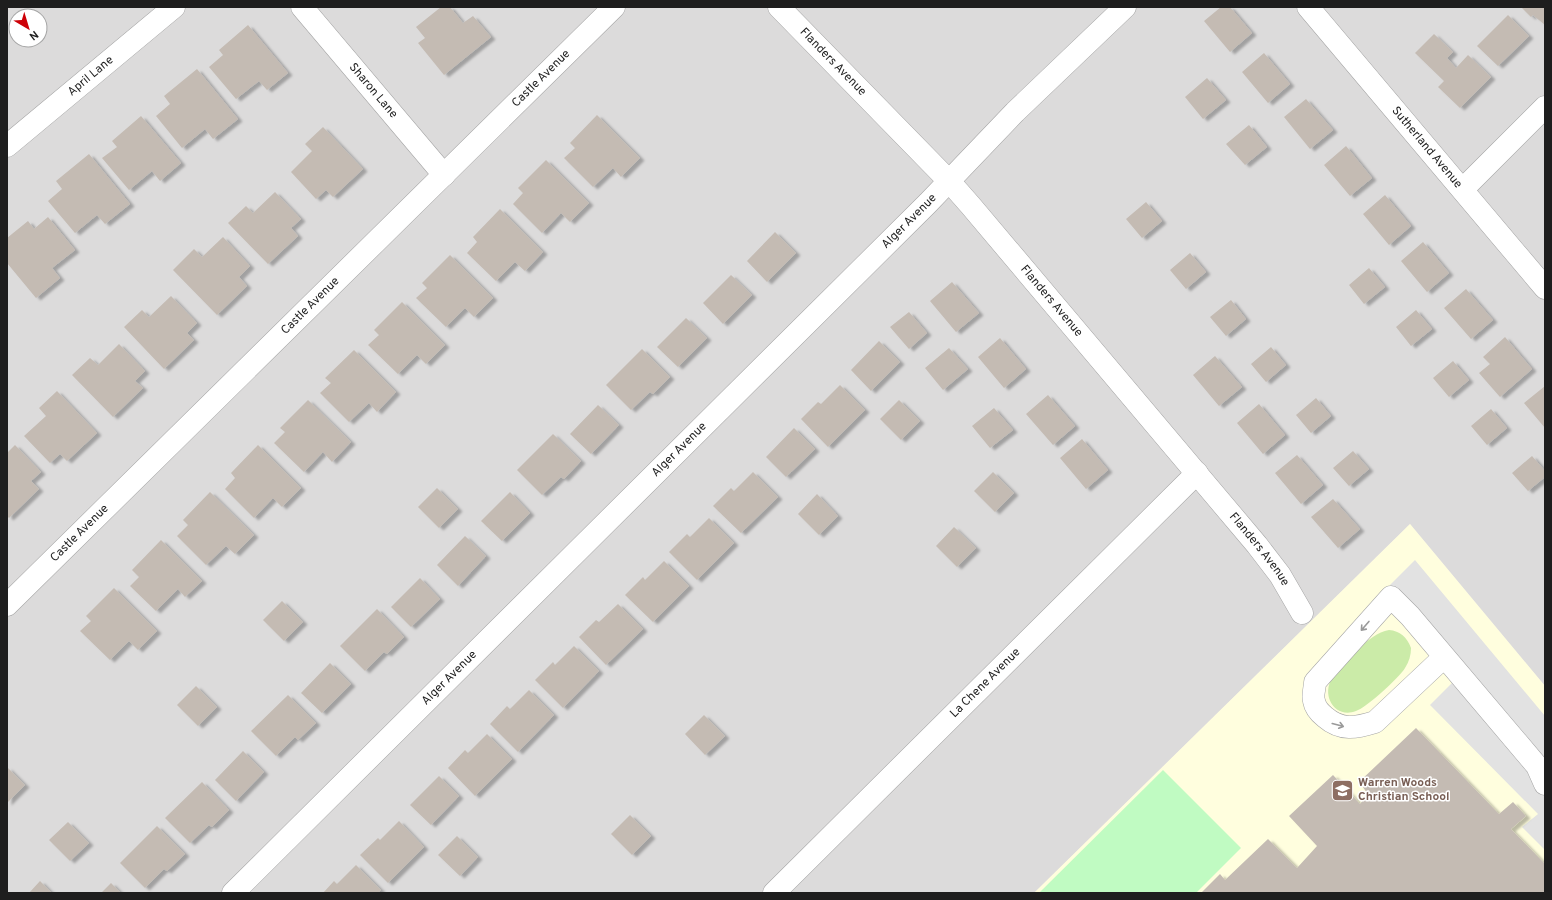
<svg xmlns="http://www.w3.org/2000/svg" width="1552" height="900" font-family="Overpass,sans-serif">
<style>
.residential{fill:#dcdbdb;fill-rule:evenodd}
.education{fill:#fffede}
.grass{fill:#cbeba8}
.park{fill:#c0fbc2}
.parking{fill:#e2e2e2}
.building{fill:#c4bbb3;filter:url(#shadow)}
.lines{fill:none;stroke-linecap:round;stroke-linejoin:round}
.minor-casing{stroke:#a5a5a5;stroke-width:23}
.minor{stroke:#fff;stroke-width:22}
.oneway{stroke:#9a9a9a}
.labels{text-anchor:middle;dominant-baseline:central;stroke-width:3;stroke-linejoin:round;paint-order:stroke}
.street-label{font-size:12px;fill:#1e1e1e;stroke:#fff}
.education-label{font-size:12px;font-weight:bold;fill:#785e54;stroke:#fff;text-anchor:start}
</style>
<defs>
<filter id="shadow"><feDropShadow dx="4.5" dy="2.5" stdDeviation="1" flood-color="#0004"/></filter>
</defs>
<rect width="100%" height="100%" fill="#f0ebe4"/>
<path class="residential" d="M7,7h1538v679l-135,-162 -376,369h-1027zM16,16h24v24h-24z"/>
<path class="education" d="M1410,524l135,162v207h-511z"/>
<path class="grass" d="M1389,630c11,1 18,7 22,18 0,7 -2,14 -6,20 -5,9 -39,40 -49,43 -21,8 -35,-15 -24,-33 15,-16 35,-44 57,-48z"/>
<path class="park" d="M1163,770l78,78 -45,45h-157z"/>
<path class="parking" d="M1415,560l130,156v134l-23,-23 16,-13 -108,-109 35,-35 -75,-85z"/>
<path class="building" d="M441,7h9l13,16 10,-7 18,21 -47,38 -26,-32 7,-5 -9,-11z
M1221,7h9l22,26 -22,19 -26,-31z
M1521,7h24v18l-12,-10 -2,2z
M1508,15l21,21 -31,30 -21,-20z
M248,25l40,48 -21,17 -8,-9 -23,18 -27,-32 14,-12 -4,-5z
M1434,34l19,18 -6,6 9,10 12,-13 23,22 -31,31 -22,-21 6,-6 -29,-28z
M1264,53l26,31 -22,19 -26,-31z
M197,69l41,50 -25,20 -8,-10 -23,19 -26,-32 14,-12 -6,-8z
M1207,78l19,22 -23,19 -18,-22z
M1306,99l27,31 -23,19 -26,-32z
M597,115l43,43 -19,19 -8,-9 -20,19 -29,-29 11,-10 -5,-5z
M141,116l40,47 -21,18 -8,-10 -23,19 -27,-32 15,-11 -5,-6z
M1249,125l18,22 -22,18 -19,-21z
M323,127l40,42 -30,28 -7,-7 -10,9 -25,-27 21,-21 -7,-7z
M1346,146l26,32 -22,18 -26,-31z
M89,154l41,50 -25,20 -8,-9 -22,18 -27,-32 14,-12 -6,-8z
M546,160l43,43 -19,19 -9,-9 -19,20 -29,-29 10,-11 -5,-5z
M275,192l26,27 -10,9 7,8 -30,28 -40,-41 18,-17 7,7z
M1385,195l26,31 -22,19 -26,-31z
M1146,202l16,19 -20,17 -16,-19z
M500,209l43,43 -18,19 -10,-9 -19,19 -29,-28 10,-11 -4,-5z
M48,217l27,33 -23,18 8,10 -24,20 -29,-35v-25l21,-17 6,8z
M775,232l21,21 -29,29 -20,-21z
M223,237l27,29 -11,11 8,9 -30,29 -44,-45 21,-21 8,8z
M1423,242l26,31 -22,19 -26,-31z
M1190,253l16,19 -20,17 -16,-19z
M450,255l43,43 -19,19 -9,-9 -19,19 -30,-29 11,-10 -5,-5z
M1369,268l16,19 -21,17 -15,-19z
M731,275l21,20 -29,29 -20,-21z
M952,282l27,31 -23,19 -26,-31z
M1466,289l27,31 -22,19 -27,-31z
M171,296l26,27 -10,10 7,7 -30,29 -40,-42 18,-17 7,7z
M1231,300l15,19 -20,17 -16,-19z
M402,302l43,43 -19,19 -9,-9 -19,19 -30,-29 11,-10 -5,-5z
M1416,310l16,19 -21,17 -15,-19z
M909,312l18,21 -18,16 -19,-22z
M686,318l21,20 -29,29 -21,-20z
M1505,337l27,32 -32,28 -21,-24 11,-9 -7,-7z
M1000,338l26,31 -22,19 -26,-31z
M879,341l21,21 -29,29 -20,-21z
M119,344l26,27 -10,10 8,7 -30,29 -41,-42 18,-17 8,7z
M1271,347l15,18 -20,17 -15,-18z
M949,348l19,21 -25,21 -18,-22z
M642,349l28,28 -17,17 -3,-2 -19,18 -25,-25z
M354,350l42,42 -19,20 -8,-9 -20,19 -29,-29 11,-10 -6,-5z
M1215,356l27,31 -23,19 -26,-31z
M1453,361l16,19 -20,17 -16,-19z
M840,385l25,25 -37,37 -27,-28 17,-17 3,2z
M1545,386v42l-21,-25z
M57,391l40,42 -30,28 -7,-7 -10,9 -26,-27 22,-20 -7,-8z
M1048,395l27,31 -22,19 -27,-31z
M1316,398l15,18 -20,17 -15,-18z
M308,400l43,42 -19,20 -9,-10 -19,20 -30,-29 11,-11 -5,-4z
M899,400l21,21 -19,19 -21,-21z
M1259,404l26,31 -22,19 -26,-31z
M598,405l21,20 -28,29 -21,-20z
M994,408l19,22 -23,18 -18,-22z
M1491,409l16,19 -20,17 -16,-19z
M794,428l21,21 -29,28 -20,-20z
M553,434l28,27 -17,18 -3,-2 -19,18 -25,-25z
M1082,439l26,31 -22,19 -26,-31z
M15,445l26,27 -10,9 8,8 -30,29 -2,-2v-63z
M258,445l43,43 -19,19 -9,-9 -19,20 -29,-29 10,-11 -4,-5z
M1353,451l16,18 -20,17 -16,-18z
M1297,455l26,30 -22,19 -26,-31z
M1532,456l13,15v6l-17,14 -16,-18z
M753,472l25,25 -37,36 -28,-27 18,-18 3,3z
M993,472l21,21 -19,19 -21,-21z
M437,488l21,21 -19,19 -21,-21z
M210,492l44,43 -19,19 -9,-8 -20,19 -29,-29 11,-11 -5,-5z
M510,492l20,21 -28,28 -21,-20z
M817,494l21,22 -19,19 -21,-21z
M1333,499l27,30 -22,19 -27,-31z
M709,518l25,25 -37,37 -28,-28 18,-18 3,3z
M954,527l22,21 -19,19 -21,-21z
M465,536l21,20 -28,30 -21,-21z
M161,540l41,41 -17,16 -7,-8 -22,22 -26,-25 9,-9 -7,-7z
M664,561l25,25 -36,36 -28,-27 18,-18 2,3z
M420,578l20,21 -29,28 -20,-20z
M114,588l43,43 -19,19 -9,-9 -19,19 -30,-29 11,-10 -5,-5z
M282,601l21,21 -19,19 -21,-21z
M618,604l25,25 -37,36 -27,-28 17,-17 3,2z
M377,609l27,28 -17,17 -3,-2 -19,19 -25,-25z
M574,646l25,25 -36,37 -28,-28 18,-18 2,3z
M330,663l21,21 -29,29 -21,-20z
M196,686l21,21 -19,19 -21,-21z
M529,690l25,25 -36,37 -28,-28 17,-18 3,3z
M288,695l28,28 -18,17 -3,-3 -19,19 -25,-25z
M704,715l21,21 -20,19 -20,-21z
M1416,728l83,86 14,-12 13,14 -15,13 34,35v29h-344l19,-19 5,6 43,-41 29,29 20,-22 -28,-30 44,-41 27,29 8,-10 -9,-12z
M487,734l25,25 -37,37 -27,-28 17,-18 3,3z
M243,751l21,21 -28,29 -21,-21z
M7,767l18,18 -18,18z
M439,776l20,20 -28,29 -21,-20z
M202,782l27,28 -17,17 -3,-2 -19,18 -25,-25z
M630,815l21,21 -19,19 -21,-21z
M399,821l25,26 -36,36 -28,-28 18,-17 2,2z
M68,822l21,21 -19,18 -21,-21z
M157,826l28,28 -18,17 -3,-2 -19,19 -25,-25z
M457,836l21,21 -18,19 -22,-21z
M356,865l25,25 -3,3h-55l11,-12 3,3z
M40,881l12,12h-23z
M111,883l10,10h-20z"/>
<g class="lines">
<defs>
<g id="minor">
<path id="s1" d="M302,7l142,168"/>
<path id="s2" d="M779,7l170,174 22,25 286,339 23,30 22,38"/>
<path id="s3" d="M1308,7l237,281"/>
<path id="s4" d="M7,146l167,-139"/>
<path d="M1463,189l82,-82"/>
<path id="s5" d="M7,605l607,-598"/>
<path d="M1444,657l-69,65c-19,6 -34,9 -50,-5 -5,-4 -10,-10 -11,-16 -2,-5 1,-13 1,-19l76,-85 19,19 127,150 8,18"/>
<path id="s6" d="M233,893l695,-690 87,-91 110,-105"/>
<path id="s7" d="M774,893l423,-420"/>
</g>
</defs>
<use href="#minor" class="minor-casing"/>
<use href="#minor" class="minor"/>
</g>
<defs><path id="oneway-shaft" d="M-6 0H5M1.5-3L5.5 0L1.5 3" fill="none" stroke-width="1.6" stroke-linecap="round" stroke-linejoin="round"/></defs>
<g class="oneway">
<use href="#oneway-shaft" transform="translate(1365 626) rotate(131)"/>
<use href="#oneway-shaft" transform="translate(1338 725) rotate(15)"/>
</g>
<defs>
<symbol id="school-square" viewBox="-11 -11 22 22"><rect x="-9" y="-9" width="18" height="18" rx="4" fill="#8d6e63" stroke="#fff"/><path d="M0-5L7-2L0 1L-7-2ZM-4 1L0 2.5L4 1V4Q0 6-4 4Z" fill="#fff"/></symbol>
</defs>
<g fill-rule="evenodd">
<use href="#school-square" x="1330" y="778" width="25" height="25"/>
</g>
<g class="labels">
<g class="street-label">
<text stroke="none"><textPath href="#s2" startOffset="77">Flanders Avenue</textPath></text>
<text stroke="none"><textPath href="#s4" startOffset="109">April Lane</textPath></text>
<text stroke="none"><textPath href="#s5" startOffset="750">Castle Avenue</textPath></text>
<text stroke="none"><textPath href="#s1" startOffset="110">Sharon Lane</textPath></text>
<text stroke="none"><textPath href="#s3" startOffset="184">Sutherland Avenue</textPath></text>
<text stroke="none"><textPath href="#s6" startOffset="953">Alger Avenue</textPath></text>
<text stroke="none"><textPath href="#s2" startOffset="401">Flanders Avenue</textPath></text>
<text stroke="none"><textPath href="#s5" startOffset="426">Castle Avenue</textPath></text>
<text stroke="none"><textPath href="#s6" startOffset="629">Alger Avenue</textPath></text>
<text stroke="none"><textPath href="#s5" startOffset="102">Castle Avenue</textPath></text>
<text stroke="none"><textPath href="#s2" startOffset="725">Flanders Avenue</textPath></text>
<text stroke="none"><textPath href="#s6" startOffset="305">Alger Avenue</textPath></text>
<text stroke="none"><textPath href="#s7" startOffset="298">La Chene Avenue</textPath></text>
</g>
<g class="education-label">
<text x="1358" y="783">Warren Woods<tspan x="1358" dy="14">Christian School</tspan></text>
</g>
</g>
<rect width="1552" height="900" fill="none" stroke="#1e1e1e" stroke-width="16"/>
<g transform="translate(28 28) rotate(142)"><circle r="19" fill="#ffffff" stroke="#a5a5a5"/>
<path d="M0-3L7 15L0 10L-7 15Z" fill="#cd0007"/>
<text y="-6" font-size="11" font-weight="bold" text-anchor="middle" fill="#1e1e1e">N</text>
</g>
</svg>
